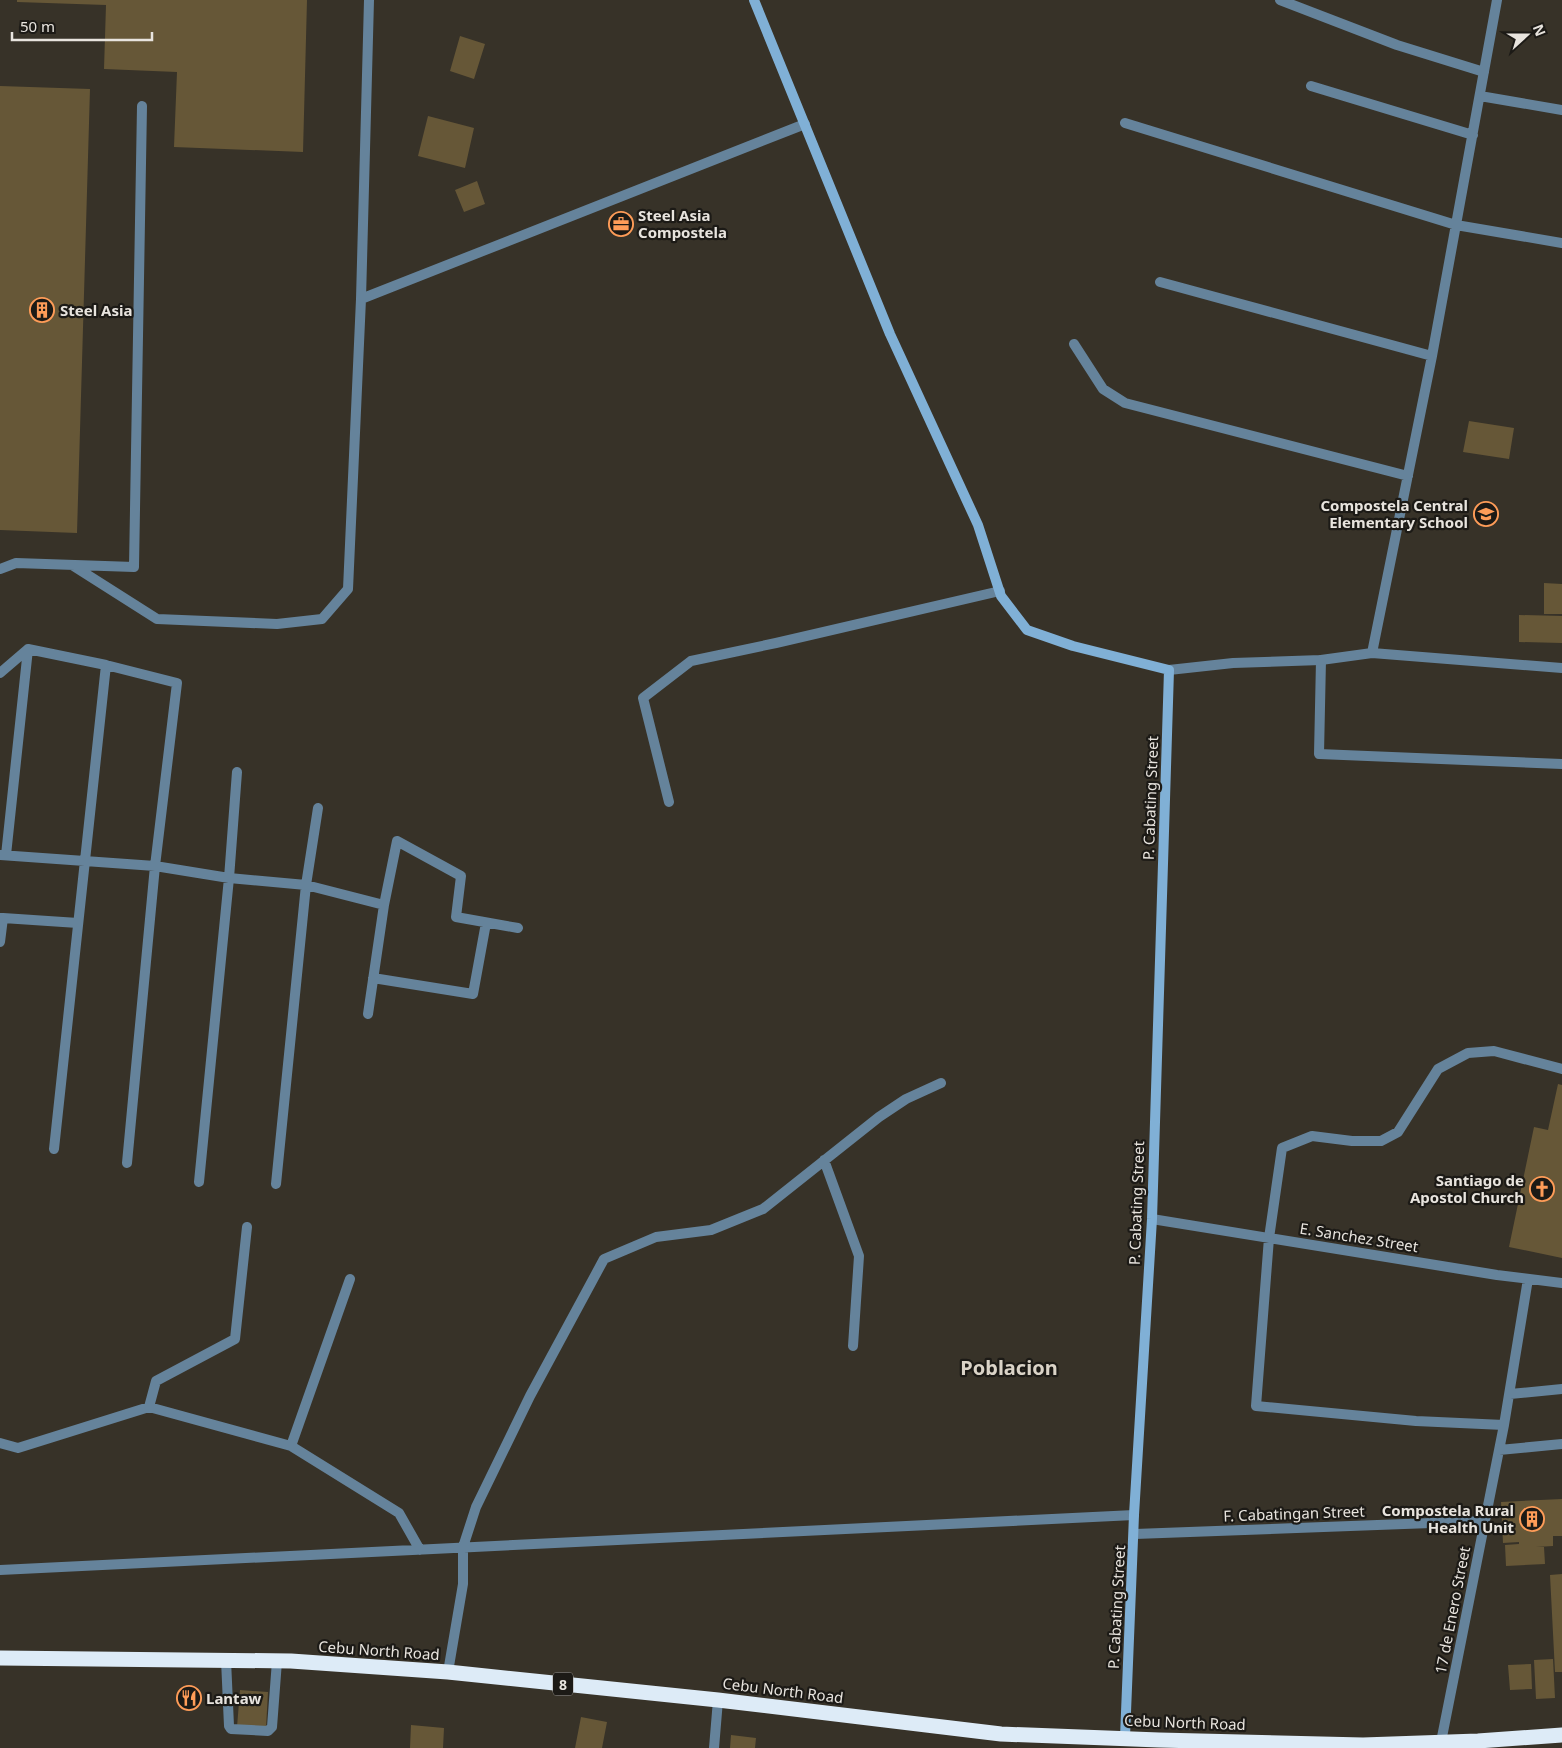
<svg xmlns="http://www.w3.org/2000/svg" width="1562" height="1748" font-family="'Noto Sans',sans-serif">
<style>
.building{fill:#665737}
.lines{fill:none;stroke-linecap:round;stroke-linejoin:round}
.lane{stroke:#65839b;stroke-width:10}
.street{stroke:#65839b;stroke-width:10}
.secondary{stroke:#80b0d6;stroke-width:10}
.highway{stroke:#ddebf7;stroke-width:15}
.labels{text-anchor:middle;dominant-baseline:central;stroke-width:4.5;stroke-linejoin:round;paint-order:stroke}
.shield{fill:#1c1a16;stroke:#aba7a2;stroke-width:1}
.shield-label{font-size:14px;font-weight:bold;fill:#e8e4de}
.poi-label{font-size:15px;font-weight:bold;fill:#e8e4de;stroke:#1c1a16;text-anchor:start}
.street-label{font-size:15px;fill:#e8e4de;stroke:#1c1a16}
.district-label{font-size:20px;font-weight:bold;fill:#dad3c7;stroke:#1c1a16}
</style>
<rect width="100%" height="100%" fill="#373228"/>
<path class="building" d="M17,0h290l-4,152 -129,-5 3,-75 -73,-3 2,-64 -89,-3z
M460,36l25,8 -11,35 -24,-8z
M0,86l90,3 -13,444 -77,-3z
M428,116l46,12 -9,40 -47,-12z
M477,181l8,23 -21,8 -9,-22z
M1469,421l45,7 -5,31 -46,-7z
M1544,583l18,1v30h-18z
M1519,615l43,1v27l-43,-1z
M1558,1084l4,1v173l-53,-11 25,-120 14,3z
M1562,1499v37h-9v10l-17,1h8l1,17 -39,2 -1,-21 14,-1v-2l-16,1 -2,-41z
M1562,1574v98h-7l-5,-97z
M1553,1659l2,39 -19,1 -2,-39z
M1531,1664l1,25 -22,1 -2,-25z
M240,1690l28,2 -2,36 -29,-1z
M581,1717l26,5 -5,26h-27z
M411,1725l33,3 -1,20h-33z
M731,1735l25,3 -1,10h-25z"/>
<g class="lines">
<path class="lane" d="M361,299l444,-175
M72,565l85,54 120,5 45,-5 26,-30 13,-290 8,-299
M0,569l16,-6 118,4 8,-461
M1321,660l-2,94 243,10
M226,1660l3,66 2,3 37,2 4,-4 5,-66
M714,1748l4,-48"/>
<path class="street" d="M1280,0l117,45 87,27
M1311,86l162,49
M1480,96l82,14
M1125,123l331,102 106,18
M1160,282l272,74
M1074,344l29,45 22,14 283,73
M1372,653l60,-297 65,-356
M1169,670l64,-7 88,-3 51,-7 190,15
M0,673l28,-24 78,16 71,18 -22,183 -28,297
M669,802l-26,-104 48,-37 85,-18 224,-52
M0,855l155,11 74,12 77,7 78,20
M6,855l22,-206
M0,918h3l-3,24
M3,918l75,5
M373,978l100,16 13,-71
M368,1014l16,-109 13,-64 64,35 -5,41 62,11
M54,1149l52,-484
M824,1160l35,96 -6,90
M199,1182l30,-304 8,-106
M276,1184l30,-299 12,-77
M1152,1219l345,56 65,8
M1510,1394l52,-5
M149,1407l7,-26 79,-42 12,-112
M1504,1425l-88,-4 -160,-15 13,-168 13,-90 30,-12 40,5h29l17,-9 40,-63 30,-16 26,-2 68,18
M0,1443l18,5 131,-41 142,39 108,67 21,37
M291,1446l59,-167
M1499,1450l63,-6
M1135,1534l350,-13
M0,1570l1134,-55
M448,1672l15,-88v-37l13,-40 54,-111 74,-137 52,-22 55,-7 52,-21 116,-92 27,-18 35,-16
M1441,1742l63,-317 24,-146"/>
<path class="secondary" d="M754,0l136,334 88,191 23,71 26,34 46,16 96,24 -17,549 -18,296 -9,222"/>
<path class="highway" d="M0,1658l291,3 157,11 270,28 283,34 158,6 204,5 115,-4 84,-6"/>
</g>
<defs>
<symbol id="office-ring" viewBox="-11 -11 22 22"><circle r="9.5" fill="#1c1a16" stroke="#fe9c58" stroke-width="1.5"/><path d="M-6-3h4V-5.5h4V-3h4V5H-6ZM-1-4.5V-3h2v-1.5ZM-6 0V1H6V0Z" fill="#fe9c58"/></symbol>
<symbol id="building-ring" viewBox="-11 -11 22 22"><circle r="9.5" fill="#1c1a16" stroke="#fe9c58" stroke-width="1.5"/><path d="M-4-6H4V6H1V3H-1V6H-4ZM-2.5-4.3h1.7v1.8h-1.7ZM.8-4.3h1.7v1.8H.8ZM-2.5-1h1.7V.8h-1.7ZM.8-1h1.7V.8H.8Z" fill="#fe9c58"/></symbol>
<symbol id="school-ring" viewBox="-11 -11 22 22"><circle r="9.5" fill="#1c1a16" stroke="#fe9c58" stroke-width="1.5"/><path d="M0-5L7-2L0 1L-7-2ZM-4 1L0 2.5L4 1V4Q0 6-4 4Z" fill="#fe9c58"/></symbol>
<symbol id="church-ring" viewBox="-11 -11 22 22"><circle r="9.5" fill="#1c1a16" stroke="#fe9c58" stroke-width="1.5"/><path d="M-1.2-6h2.4v3.5h3.3v2.4h-3.3V6h-2.4V-.1h-3.3v-2.4h3.3Z" fill="#fe9c58"/></symbol>
<symbol id="restaurant-ring" viewBox="-11 -11 22 22"><circle r="9.5" fill="#1c1a16" stroke="#fe9c58" stroke-width="1.5"/><path d="M-5-6h1v4h1v-4h1v4h1v-4h1v5L-1.5 .5V6h-2V.5L-5-1ZM5-6V6H3V1.5H1.5Q1.5-4 5-6Z" fill="#fe9c58"/></symbol>
</defs>
<g fill-rule="evenodd">
<use href="#office-ring" x="607" y="210" width="28" height="28"/>
<use href="#building-ring" x="28" y="296" width="28" height="28"/>
<use href="#school-ring" x="1472" y="500" width="28" height="28"/>
<use href="#church-ring" x="1528" y="1175" width="28" height="28"/>
<use href="#building-ring" x="1518" y="1505" width="28" height="28"/>
<use href="#restaurant-ring" x="175" y="1684" width="28" height="28"/>
</g>
<g class="labels">
<rect class="shield" x="553" y="1672.5" width="20" height="23" rx="4"/>
<g class="shield-label">
<text x="563" y="1684">8</text>
</g>
<g class="poi-label">
<text x="638" y="215">Steel Asia<tspan x="638" dy="17">Compostela</tspan></text>
<text x="60" y="310">Steel Asia</text>
<text x="1468" y="505" text-anchor="end">Compostela Central<tspan x="1468" dy="17">Elementary School</tspan></text>
<text x="1524" y="1180" text-anchor="end">Santiago de<tspan x="1524" dy="17">Apostol Church</tspan></text>
<text x="1514" y="1510" text-anchor="end">Compostela Rural<tspan x="1514" dy="17">Health Unit</tspan></text>
<text x="206" y="1698">Lantaw</text>
</g>
<g class="street-label">
<text transform="translate(1150 798) rotate(-88)">P. Cabating Street</text>
<text transform="translate(1136 1203) rotate(-88)">P. Cabating Street</text>
<text transform="translate(1359 1237) rotate(9)">E. Sanchez Street</text>
<text transform="translate(1294 1513) rotate(-2)">F. Cabatingan Street</text>
<text transform="translate(1116 1607) rotate(-87)">P. Cabating Street</text>
<text transform="translate(1452 1610) rotate(-79)">17 de Enero Street</text>
<text transform="translate(379 1650) rotate(4)">Cebu North Road</text>
<text transform="translate(783 1690) rotate(7)">Cebu North Road</text>
<text transform="translate(1185 1722) rotate(2)">Cebu North Road</text>
</g>
<g class="district-label">
<text x="1009" y="1367">Poblacion</text>
</g>
</g>
<g transform="translate(1527 35) rotate(69)" stroke="#1c1a16" stroke-width="4" paint-order="stroke">
<path d="M0-4L9 19L0 12L-9 19Z" fill="#e8e4de"/>
<text y="-8" font-size="14" font-weight="bold" text-anchor="middle" fill="#e8e4de">N</text>
</g>
<path d="M12 32v8h140v-8" fill="none" stroke="#e8e4de" stroke-width="2.5"/>
<text x="20" y="32" font-size="15" fill="#e8e4de" stroke="#1c1a16" stroke-width="4" paint-order="stroke">50 m</text>
</svg>
